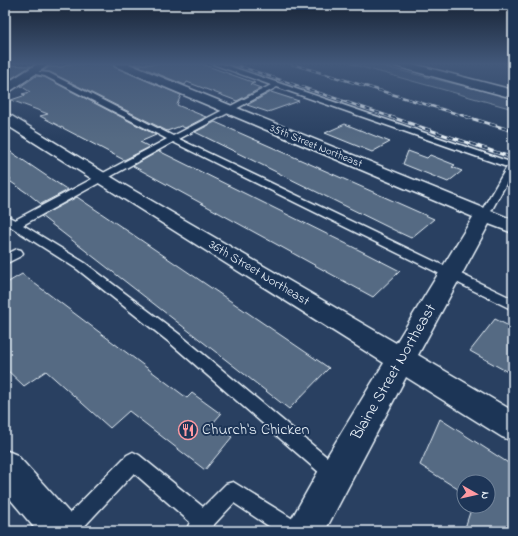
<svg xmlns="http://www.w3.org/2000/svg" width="518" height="536" font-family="'Indie Flower',sans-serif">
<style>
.green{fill:#415774;stroke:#94a4b6}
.building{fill:#556a83;stroke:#e8f1f8}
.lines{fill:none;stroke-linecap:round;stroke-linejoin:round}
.lane-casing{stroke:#e8f1f8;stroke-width:3}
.street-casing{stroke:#e8f1f8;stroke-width:3}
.secondary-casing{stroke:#e8f1f8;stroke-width:3}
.highway-casing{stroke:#e8f1f8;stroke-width:3}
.lane{fill:#1d3557;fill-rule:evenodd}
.street{fill:#1d3557;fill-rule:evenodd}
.secondary{fill:#1d3557;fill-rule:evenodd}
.highway{fill:#1d3557;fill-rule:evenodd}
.rail-far1-casing{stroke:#e8f1f8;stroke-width:2.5}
.rail-casing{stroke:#e8f1f8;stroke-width:3}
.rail-far1{stroke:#1d3557;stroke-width:1.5;stroke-dasharray:5;stroke-linecap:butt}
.rail{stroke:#1d3557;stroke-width:2;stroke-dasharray:6;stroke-linecap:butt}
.labels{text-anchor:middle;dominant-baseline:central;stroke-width:4;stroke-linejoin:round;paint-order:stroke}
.far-street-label{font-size:11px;fill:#e8f1f8;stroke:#1d3557}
.street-label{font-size:13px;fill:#e8f1f8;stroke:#1d3557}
.near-street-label{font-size:16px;fill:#e8f1f8;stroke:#1d3557}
.near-poi-label{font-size:16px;fill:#e8f1f8;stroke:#1d3557;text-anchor:start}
</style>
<rect width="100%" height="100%" fill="#294061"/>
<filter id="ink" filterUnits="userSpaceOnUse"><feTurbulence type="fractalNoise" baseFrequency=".025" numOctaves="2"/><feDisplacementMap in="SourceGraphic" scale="8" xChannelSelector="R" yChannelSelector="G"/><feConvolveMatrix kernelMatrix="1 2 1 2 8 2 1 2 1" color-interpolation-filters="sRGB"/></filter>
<g filter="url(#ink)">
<path class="green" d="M351,64h22l140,34v11z"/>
<path class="building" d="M69,64h44l1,3 67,28 -4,10 29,12 -21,11 -4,-2 -14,5 -117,-59 -7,-1 6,-4h13z
M134,64h68l53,19 -5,1 11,4 -24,13 -50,-19 -2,3z
M5,65l26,1 -22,14 -4,-3z
M36,76l8,1 112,58 -16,7 10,5 -26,13 -84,-44 8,-2 -37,-14 15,-5 -4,-1 8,-2 -9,-6z
M271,92l28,9 -31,11 -21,-7z
M215,122l104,46 115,51 -23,19 -13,-6 -203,-100z
M345,124l45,18 -18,10 -47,-19z
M5,148l40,27 23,15 -27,14 -11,-9 -22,-15 3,-1 -6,-4z
M159,151l204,101 37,19 -27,26 -240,-131z
M408,151l19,7 3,-3 25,10 -3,2 10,4 -14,11 -45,-18z
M77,197l52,35 200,136 -40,41 -248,-193z
M22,274l165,124 5,-5 29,21 -8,9 19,14 -27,33 -76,-59 -19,17 -64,-57 -22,15 -19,-18v-84z
M495,319l18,9v47l-43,-24z
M440,419l73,47v65h-49l8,-25h16v-24h-24v11l-44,-28z"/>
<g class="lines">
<defs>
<path id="lane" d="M213,64h10l290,99v8l-24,44 -5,3 -4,-1 -1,-2 28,-48 -230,-80 -98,52 334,160v11l-340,-168 -150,83 62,38 94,71 161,134 3,6 -3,6 -6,3 -6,-3 -159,-138 -92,-73 -72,-46v-8l10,5 152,-81 -122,-63 -14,-3v-2l18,2 124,63 98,-51z
M17,249l4,1 2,3 -2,3 -16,8v-9z
M133,452l6,3 64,52 23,-23 7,-2 68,42 3,7h-28l-42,-28 -26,28h-22l4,-9 -56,-49 -54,58h-24l3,-7 68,-69z"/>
<path id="street" d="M37,64h13l-41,28 -4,1v-9z
M114,64h15l384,156v13l-24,-9 -71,131 95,56v30l-11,-4 -96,-60 -81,154h-38l5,-13 31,-55 61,-100 -379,-239v-10l5,1 116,71 270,157 77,-126 -358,-151z"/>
<path id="secondary" d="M5,450l12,5 57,63 5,13h-42l-32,-38z"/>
<path id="highway" d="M394,64h19l100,26v8l-118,-32z"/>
</defs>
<use href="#lane" class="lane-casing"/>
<use href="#street" class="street-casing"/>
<use href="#secondary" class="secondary-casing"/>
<use href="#highway" class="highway-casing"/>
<use href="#lane" class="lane"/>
<use href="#street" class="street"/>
<use href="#secondary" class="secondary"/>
<use href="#highway" class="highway"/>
<defs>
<path id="rail-far1" d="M233,64l161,54
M292,64l179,54"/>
<path id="rail" d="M391,117l122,41
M467,117l46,14"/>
</defs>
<use href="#rail-far1" class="rail-far1-casing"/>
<use href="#rail" class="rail-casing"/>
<use href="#rail-far1" class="rail-far1"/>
<use href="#rail" class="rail"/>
</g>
</g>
<linearGradient id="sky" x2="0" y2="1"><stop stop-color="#172335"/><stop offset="0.46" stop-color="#43597b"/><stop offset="1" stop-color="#43597b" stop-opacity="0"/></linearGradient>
<rect width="518" height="139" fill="url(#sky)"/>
<defs>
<symbol id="restaurant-ring" viewBox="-11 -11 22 22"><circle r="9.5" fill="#1d3557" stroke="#ff9aa2" stroke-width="1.5"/><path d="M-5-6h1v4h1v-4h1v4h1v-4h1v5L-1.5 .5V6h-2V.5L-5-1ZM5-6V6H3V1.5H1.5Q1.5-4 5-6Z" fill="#ff9aa2"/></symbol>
</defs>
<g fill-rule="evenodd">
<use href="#restaurant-ring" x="177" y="419" width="22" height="22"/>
</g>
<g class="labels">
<g class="far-street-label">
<text transform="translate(316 146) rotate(22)">35th Street Northeast</text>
</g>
<g class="street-label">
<text transform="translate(259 273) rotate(31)">36th Street Northeast</text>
</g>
<g class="near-street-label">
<text transform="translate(394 372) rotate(-60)">Blaine Street Northeast</text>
</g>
<g class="near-poi-label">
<text x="202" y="430">Church's Chicken</text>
</g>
</g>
<rect width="518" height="536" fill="none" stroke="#1d3557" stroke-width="20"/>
<rect x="10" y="10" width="498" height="516" fill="none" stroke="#e8f1f8" stroke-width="1.5" filter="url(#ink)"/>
<g transform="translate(476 494) rotate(98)"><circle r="19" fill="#1d3557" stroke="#6e8097"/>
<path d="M0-3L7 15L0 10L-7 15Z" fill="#ff9aa2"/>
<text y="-6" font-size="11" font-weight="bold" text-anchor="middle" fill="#e8f1f8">N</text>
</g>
</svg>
